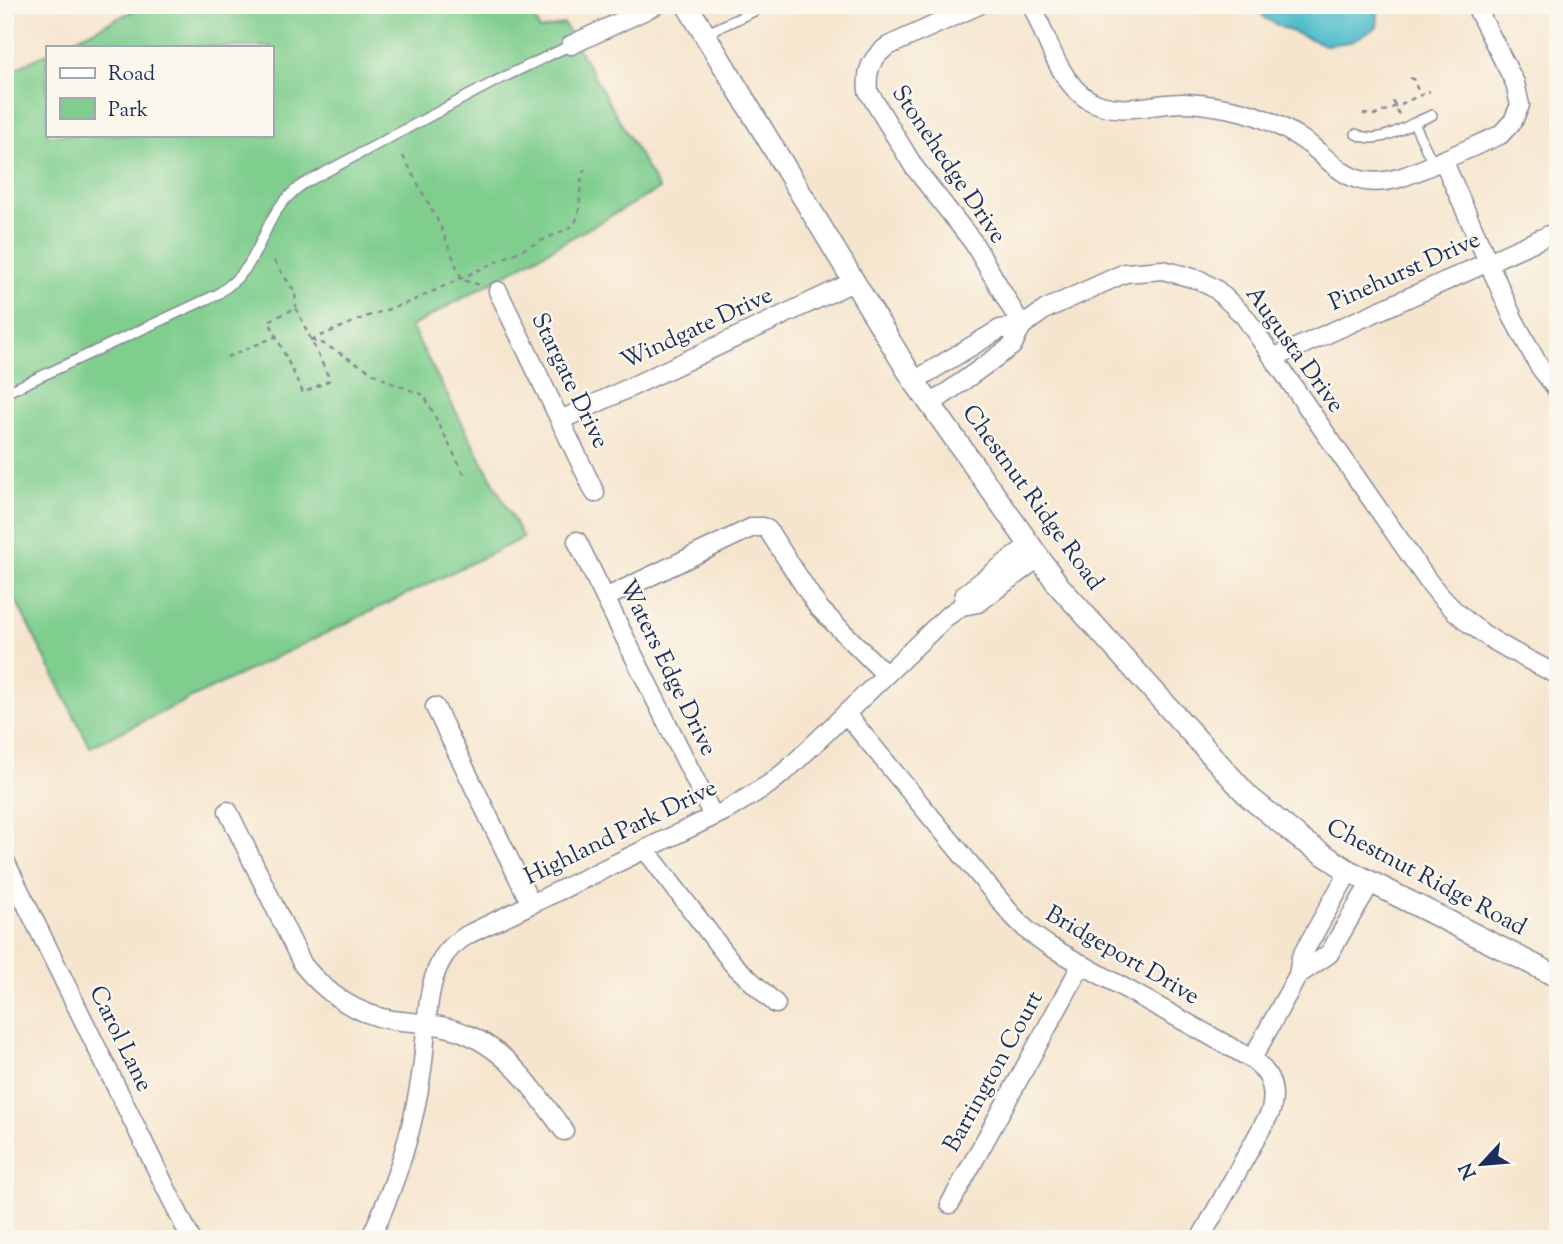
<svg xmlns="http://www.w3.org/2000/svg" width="1563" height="1244" font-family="'Sorts Mill Goudy',serif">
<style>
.green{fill:#7fce8e;stroke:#4d7e76;stroke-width:2}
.water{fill:#51bdcc;stroke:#367695;stroke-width:2}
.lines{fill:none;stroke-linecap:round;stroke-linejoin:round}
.service-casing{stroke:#888a96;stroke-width:12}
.minor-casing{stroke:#888a96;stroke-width:21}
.tertiary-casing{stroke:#888a96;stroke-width:24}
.path{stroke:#888a96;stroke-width:2.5;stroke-dasharray:5 5;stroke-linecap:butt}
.service{stroke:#fff;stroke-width:9}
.minor{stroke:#fff;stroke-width:18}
.tertiary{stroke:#fff;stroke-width:21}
.labels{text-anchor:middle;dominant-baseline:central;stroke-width:5;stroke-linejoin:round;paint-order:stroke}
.street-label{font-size:24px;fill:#1b2f5e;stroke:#fbf7ec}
</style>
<rect width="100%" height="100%" fill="#fbf7ec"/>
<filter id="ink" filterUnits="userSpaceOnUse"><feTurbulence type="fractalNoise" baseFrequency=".0143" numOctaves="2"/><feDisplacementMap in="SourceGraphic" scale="14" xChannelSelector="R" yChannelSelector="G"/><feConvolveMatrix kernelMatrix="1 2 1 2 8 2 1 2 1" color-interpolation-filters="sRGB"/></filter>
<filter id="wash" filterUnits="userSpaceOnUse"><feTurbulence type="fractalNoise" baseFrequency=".00686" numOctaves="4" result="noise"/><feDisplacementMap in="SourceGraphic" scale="28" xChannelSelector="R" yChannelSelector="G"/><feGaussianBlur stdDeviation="1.57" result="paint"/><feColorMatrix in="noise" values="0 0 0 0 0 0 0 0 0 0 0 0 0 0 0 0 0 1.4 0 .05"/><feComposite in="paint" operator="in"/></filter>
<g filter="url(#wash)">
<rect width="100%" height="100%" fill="#f6e5ce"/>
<path class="green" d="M145,5h384l11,25 24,-6 95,165 -248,138 112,211 -433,209 -85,-168v-505l42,-21v82h224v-88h-212z"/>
<path class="water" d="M1258,5h116l4,10 -1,12 -27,15 -25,3 -44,-18 -16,-9 -8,-9z"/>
</g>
<g filter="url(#ink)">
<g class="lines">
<defs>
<path id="service" d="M705,34l62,-29
M1432,115l-18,8 19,41
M1356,134c20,10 38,-1 58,-11
M5,393l213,-99c11,-8 21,-16 29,-27 21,-32 20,-57 56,-83l191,-102 77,-37"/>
<path id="minor" d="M979,5l-91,41c-17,12 -22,24 -20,45l46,76 59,75 49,84
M1032,5c13,29 28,79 57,95 30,17 62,3 94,3 16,0 33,3 48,6 27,5 55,19 78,35 18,14 34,34 57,37 27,4 54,-11 77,-21
M1475,5l40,78 5,22 -7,16 -13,14 -57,25 70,158 26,48 19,25
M571,45l85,-40
M498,291l97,202
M1273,358l285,-127
M914,381l86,-52 22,-3 24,-17 79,-36 38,-3 37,10 17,10 28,27 183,264c36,48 78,68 130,94
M931,404l81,-58 10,-20
M561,420l292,-138
M577,541l136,275
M605,598l148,-71h10l5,3 50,77 68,68
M962,606l3,-12 64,-49
M435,707l96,197
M846,714l166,201 17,17 20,14 203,113c19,14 25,32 18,54l-70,126
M228,811l75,154c23,28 53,49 89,55 27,3 55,4 79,16 42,20 66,58 93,95
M645,849l88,115 43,40
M5,861l186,378
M1298,975l31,-21 42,-72
M1252,1059l46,-84 3,-18 48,-86
M950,1204l132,-240
M370,1239c26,-55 44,-110 52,-170 5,-32 3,-78 18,-106 6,-13 18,-23 31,-30l256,-123 41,-25 19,-15 159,-153 16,-11 16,-3 60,-45
M1554,1239l4,-7"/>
<path id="tertiary" d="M687,5l227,376 145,205 190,211 54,44 46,30 209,106"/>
</defs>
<use href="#service" class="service-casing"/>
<use href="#minor" class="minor-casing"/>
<use href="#tertiary" class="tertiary-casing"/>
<path class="path" d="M1410,78l3,1 7,16
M1393,101l7,16
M1363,114l13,1 54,-24
M403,156l37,69 22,55 22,6
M274,261l21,31 1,15
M296,308l34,72 -27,13 -34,-72z
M311,340l54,-23 45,-15 161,-75c15,-13 4,-40 14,-58
M311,340l13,4 65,38 35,13 41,81
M227,357l48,-20"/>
<use href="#service" class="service"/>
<use href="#minor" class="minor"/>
<use href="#tertiary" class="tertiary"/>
</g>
</g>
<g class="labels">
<g class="street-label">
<text transform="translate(948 165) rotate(56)">Stonehedge Drive</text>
<text transform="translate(1405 272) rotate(-24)">Pinehurst Drive</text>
<text transform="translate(697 329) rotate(-25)">Windgate Drive</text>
<text transform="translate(1294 350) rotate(54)">Augusta Drive</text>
<text transform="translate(569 381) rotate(64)">Stargate Drive</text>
<text transform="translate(1032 498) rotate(54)">Chestnut Ridge Road</text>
<text transform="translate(667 668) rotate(64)">Waters Edge Drive</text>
<text transform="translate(621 833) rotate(-26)">Highland Park Drive</text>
<text transform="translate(1426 878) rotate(28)">Chestnut Ridge Road</text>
<text transform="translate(1122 956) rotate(30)">Bridgeport Drive</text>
<text transform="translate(120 1039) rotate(64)">Carol Lane</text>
<text transform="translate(994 1072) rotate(-61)">Barrington Court</text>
</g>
</g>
<rect width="1563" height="1244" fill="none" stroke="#fbf7ec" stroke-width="28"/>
<rect x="46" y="46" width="228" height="91" fill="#fbf7ec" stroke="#a1a7b3" stroke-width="2"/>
<rect x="60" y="68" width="35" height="10" fill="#ffffff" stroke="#a1a7b3" stroke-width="2"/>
<text x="108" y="80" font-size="21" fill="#1b2f5e">Road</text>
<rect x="60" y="98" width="35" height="21" fill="#7fce8e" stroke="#a1a7b3" stroke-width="2"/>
<text x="108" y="116" font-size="21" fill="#1b2f5e">Park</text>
<g transform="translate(1482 1164) rotate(244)" stroke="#fbf7ec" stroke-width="5" paint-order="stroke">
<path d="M0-5L12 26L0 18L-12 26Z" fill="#1b2f5e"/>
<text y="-10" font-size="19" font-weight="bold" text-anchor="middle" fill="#1b2f5e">N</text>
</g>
</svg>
